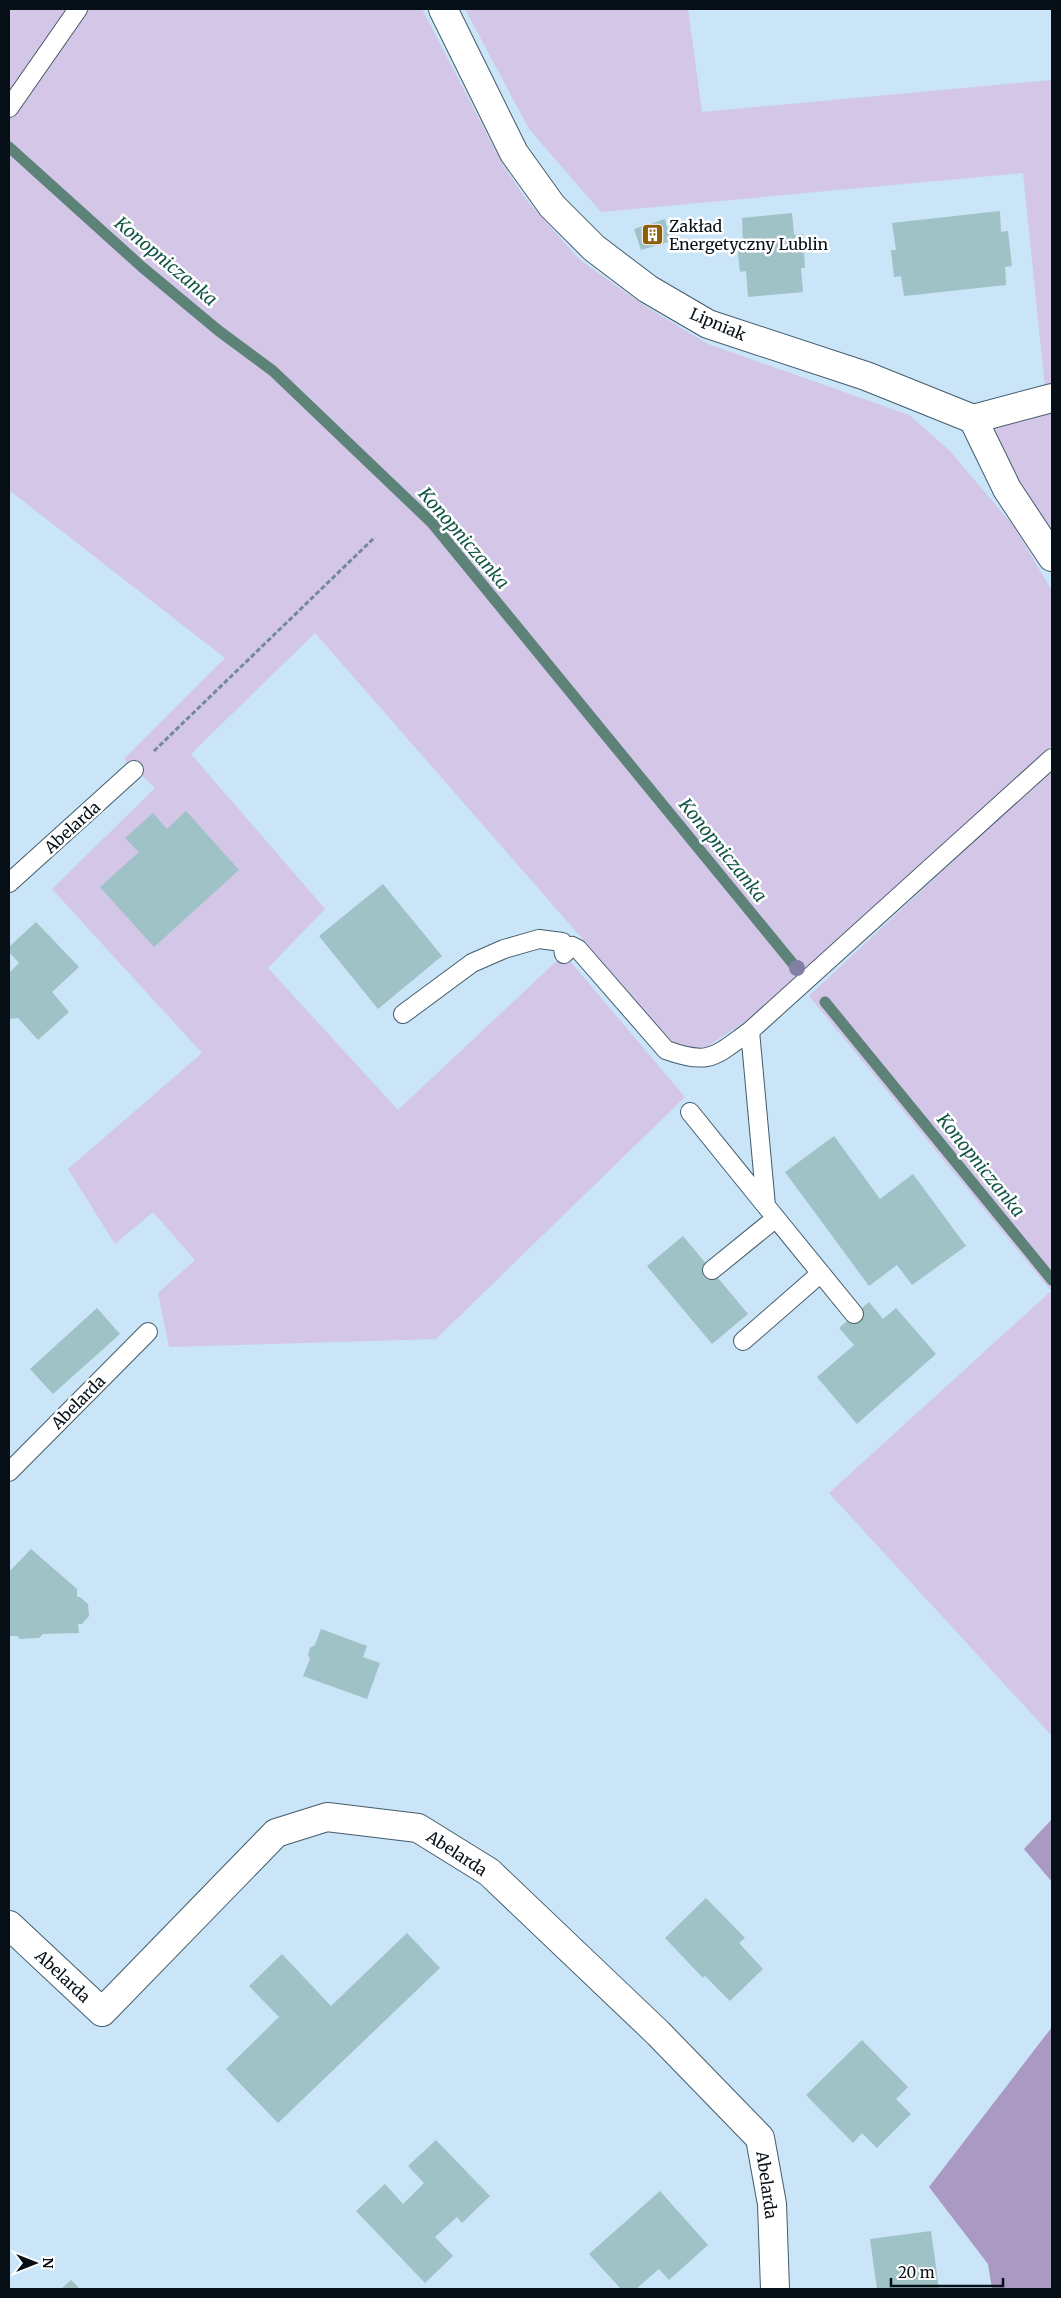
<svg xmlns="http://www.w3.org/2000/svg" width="1061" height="2298" font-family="Merriweather,serif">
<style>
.green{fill:#d3c6e7}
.forest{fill:#aa9ac3}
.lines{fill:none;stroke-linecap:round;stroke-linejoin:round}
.stream{stroke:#5d8379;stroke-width:11}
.building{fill:#9ec2c6}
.lane-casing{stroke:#445c6b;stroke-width:20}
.street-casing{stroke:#445c6b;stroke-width:30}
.path{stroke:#758996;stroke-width:3;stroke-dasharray:5 2.5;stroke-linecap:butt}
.lane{stroke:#fff;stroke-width:18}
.street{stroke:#fff;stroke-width:28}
.tree{fill:#8080a5}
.labels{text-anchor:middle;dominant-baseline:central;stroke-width:5;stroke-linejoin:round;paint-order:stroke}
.poi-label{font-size:16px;fill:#060f15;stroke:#fff;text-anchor:start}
.street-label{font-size:16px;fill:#060f15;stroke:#fff}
.water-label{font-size:18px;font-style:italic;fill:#115644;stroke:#fff}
</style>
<rect width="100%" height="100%" fill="#c9e5f7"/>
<path class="green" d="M9,9h413l81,156 25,37 52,58 68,48 60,36 201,71 41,36 65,77 37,63v154l-303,274 -44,29 -28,-1 -362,-414 -124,121 134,155 -57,59 130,142 166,-156 121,143 -249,242 -267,8 -11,-54 37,-33 -42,-48 -38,32 -47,-75 134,-116 -150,-164 103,-101 -31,-29 101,-101 -216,-168z
M465,9h223l14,103 350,-32v466l-79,-127 73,-22 -23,-224 -422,39 -72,-83z
M1052,768v968l-223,-243 222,-202 -242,-295z"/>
<path class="forest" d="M1052,1819v63l-28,-33z
M1052,2027v262h-60l-4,-25 -59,-77z"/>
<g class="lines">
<path class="stream" d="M9,147l133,120 77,64 54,40 159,152 362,442
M825,1002l227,278"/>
</g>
<path class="building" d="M1000,211l1,21 7,-1 4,35 -7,1 1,18 -102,11 -3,-20 -7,1 -3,-27h5l-4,-27z
M792,213l2,22 9,-1 2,34h-4l2,24 -55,5 -2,-26 -6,1 -3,-29h6l-1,-25z
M665,219l6,22 -30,9 -7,-21z
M186,811l53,59 -85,77 -54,-60 39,-35 -14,-14 28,-25 14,16z
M383,884l59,72 -64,53 -59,-73z
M36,922l43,45 -27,25 17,20 -31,28 -20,-22 -9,1v-46l10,-10 -10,-11v-5z
M834,1136l46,63 33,-25 53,72 -54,39 -15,-20 -28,21 -84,-114z
M683,1236l65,78 -36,30 -65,-78z
M869,1302l14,17 13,-11 40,46 -79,70 -40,-47 37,-32 -15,-17z
M97,1308l23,26 -67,60 -23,-25z
M31,1549l46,40v8h3l8,7 1,12 -7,8h-4l1,9 -36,1 -4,4 -19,1 -3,-3h-8v-64z
M321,1629l46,17 -4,11 17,6 -13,36 -64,-23 7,-17 -2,-4 2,-7 5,-3z
M706,1898l39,40 -6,5 24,26 -33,32 -25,-25 -2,2 -38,-40z
M407,1933l33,35 -162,155 -52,-54 53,-52 -30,-31 33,-32 49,52z
M862,2040l46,47 -12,12 15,15 -34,34 -15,-15 -9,10 -47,-48z
M436,2140l54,56 -28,27 -5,-6 -22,20 18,19 -28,27 -69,-72 29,-27 18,20 21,-21 -16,-17z
M660,2191l48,54 -39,35 -10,-11 -23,20h-15l-32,-35z
M931,2231l8,58h-62l-7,-50z
M71,2280l9,9h-19z"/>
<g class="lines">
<defs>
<path id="lane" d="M9,108l69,-99
M9,883l125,-113
M403,1014l69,-51 32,-14 35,-10 23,3 2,12 8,-8 6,3 88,101c44,16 49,6 84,-19l302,-273
M750,1031l16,175 88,108
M690,1112l76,94
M712,1270l64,-52
M743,1341l78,-68
M9,1472l139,-140"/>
<path id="street" d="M443,9l71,144 38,53 42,42 54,41 60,35 158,52 107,43 34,70 45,68
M973,419l79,-21
M9,1925l93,87 174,-179 51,-16 91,11 71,44 169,161 102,105 12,66 3,85"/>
</defs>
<use href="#lane" class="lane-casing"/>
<use href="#street" class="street-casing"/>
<path class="path" d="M154,751l221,-214"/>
<use href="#lane" class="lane"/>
<use href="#street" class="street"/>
</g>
<circle class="tree" cx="797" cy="968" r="8"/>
<defs>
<symbol id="building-square" viewBox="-11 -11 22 22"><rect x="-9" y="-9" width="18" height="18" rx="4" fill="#8e5d08" stroke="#fff"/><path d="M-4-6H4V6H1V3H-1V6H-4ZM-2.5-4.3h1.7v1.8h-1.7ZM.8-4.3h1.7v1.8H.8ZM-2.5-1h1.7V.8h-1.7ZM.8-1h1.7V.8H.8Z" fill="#fff"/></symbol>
</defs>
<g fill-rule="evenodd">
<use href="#building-square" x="640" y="222" width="25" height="25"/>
</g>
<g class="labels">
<g class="poi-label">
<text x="669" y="226">Zakład<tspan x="669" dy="18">Energetyczny Lublin</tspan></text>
</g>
<g class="street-label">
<text transform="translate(718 324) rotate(23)">Lipniak</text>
<text transform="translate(72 827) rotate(-42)">Abelarda</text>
<text transform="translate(78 1402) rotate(-45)">Abelarda</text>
<text transform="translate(457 1853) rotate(33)">Abelarda</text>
<text transform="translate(63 1976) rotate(43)">Abelarda</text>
<text transform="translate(767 2185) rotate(82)">Abelarda</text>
</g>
<g class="water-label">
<text transform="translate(166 261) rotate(40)">Konopniczanka</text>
<text transform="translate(464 538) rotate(49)">Konopniczanka</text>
<text transform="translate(723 850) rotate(51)">Konopniczanka</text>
<text transform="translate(981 1165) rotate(51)">Konopniczanka</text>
</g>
</g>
<rect width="1061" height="2298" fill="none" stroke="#060f15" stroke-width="20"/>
<g transform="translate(35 2263) rotate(90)" stroke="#ffffff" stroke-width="4" paint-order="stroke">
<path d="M0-4L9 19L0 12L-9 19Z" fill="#060f15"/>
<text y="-8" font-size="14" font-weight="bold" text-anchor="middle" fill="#060f15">N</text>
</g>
<path d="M891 2278v8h112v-8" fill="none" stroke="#060f15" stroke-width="2.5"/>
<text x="898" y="2278" font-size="15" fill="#060f15" stroke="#ffffff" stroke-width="4" paint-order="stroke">20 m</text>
</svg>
